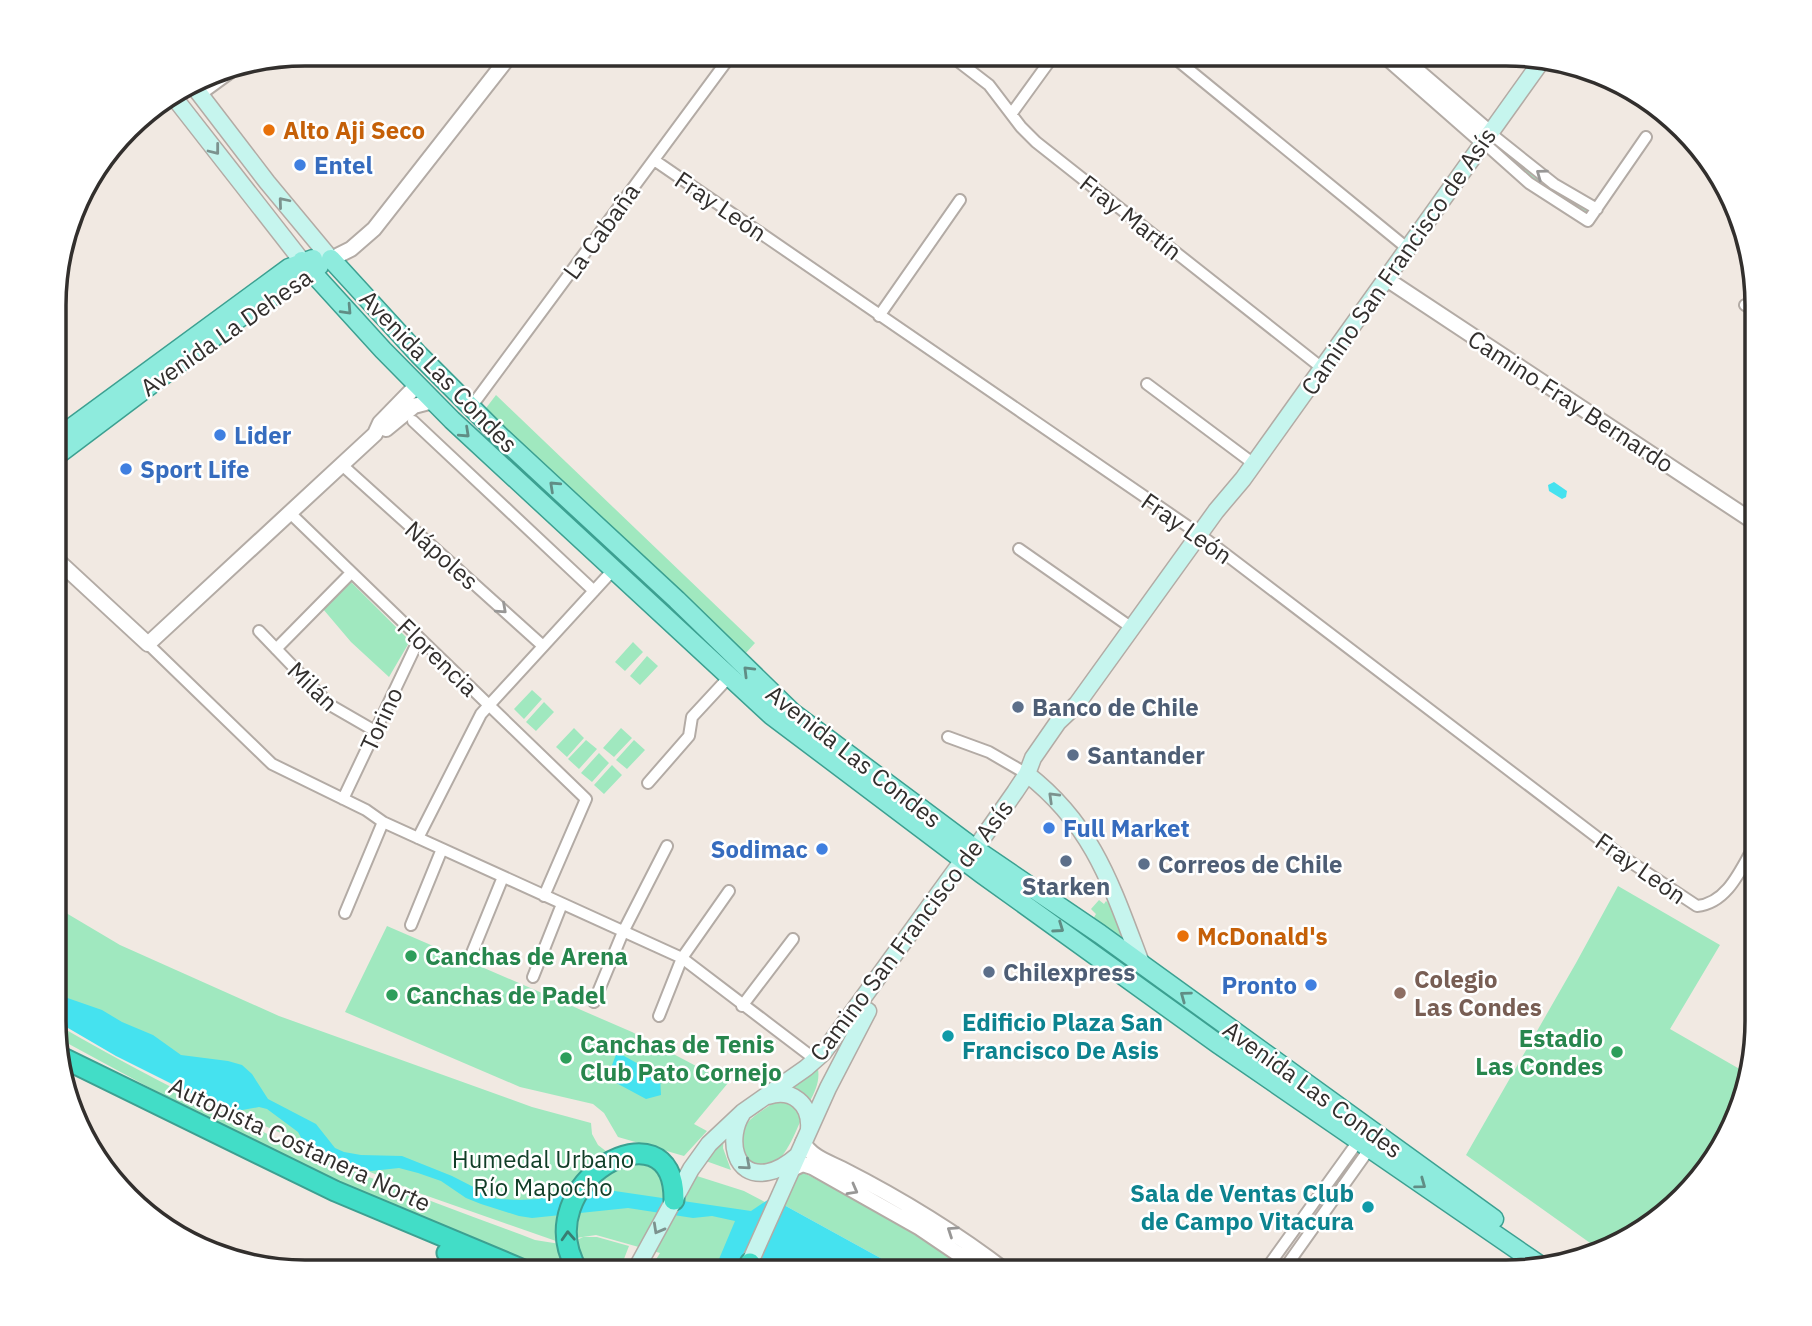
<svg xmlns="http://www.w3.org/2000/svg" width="1812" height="1326" font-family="'IBM Plex Sans',sans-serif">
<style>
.green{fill:#a0e8bf}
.water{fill:#45e2ef}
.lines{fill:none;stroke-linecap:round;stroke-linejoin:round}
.minor-casing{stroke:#b3aba5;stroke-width:14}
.tertiary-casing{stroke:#b3aba5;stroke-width:18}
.secondary-casing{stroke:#b3aba5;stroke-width:19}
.primary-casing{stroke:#3ca091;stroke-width:21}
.motorway-casing{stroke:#3ca091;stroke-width:23}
.minor{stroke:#fff;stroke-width:10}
.tertiary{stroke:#fff;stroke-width:14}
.secondary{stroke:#c6f5ee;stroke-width:16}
.primary{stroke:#8eebdd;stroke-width:18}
.motorway{stroke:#42ddc7;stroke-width:19}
.oneway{stroke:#7c928e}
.oneway2{stroke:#989796}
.oneway3{stroke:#608d85}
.oneway4{stroke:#397d72}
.food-dot{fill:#e8710a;stroke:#fff;stroke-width:2.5}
.shop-dot{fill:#3f7fe0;stroke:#fff;stroke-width:2.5}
.service-dot{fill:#5c6f8a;stroke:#fff;stroke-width:2.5}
.leisure-dot{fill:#2e9e5b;stroke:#fff;stroke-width:2.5}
.education-dot{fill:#8d6e63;stroke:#fff;stroke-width:2.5}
.culture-dot{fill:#0f9aa8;stroke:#fff;stroke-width:2.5}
.labels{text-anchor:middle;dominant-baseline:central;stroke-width:5;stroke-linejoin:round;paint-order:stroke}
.food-label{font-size:24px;font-weight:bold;fill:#c56008;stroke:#fff;text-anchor:start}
.shop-label{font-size:24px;font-weight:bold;fill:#366cbe;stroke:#fff;text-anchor:start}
.street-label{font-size:24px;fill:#322f2d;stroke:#fff}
.service-label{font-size:24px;font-weight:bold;fill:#4e5e75;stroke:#fff;text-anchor:start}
.leisure-label{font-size:24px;font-weight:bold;fill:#27864d;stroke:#fff;text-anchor:start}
.education-label{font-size:24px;font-weight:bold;fill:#785e54;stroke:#fff;text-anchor:start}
.culture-label{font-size:24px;font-weight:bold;fill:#0d838f;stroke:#fff;text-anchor:start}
.park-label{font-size:24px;fill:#113e28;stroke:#fff}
.rim{fill:none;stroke:#322f2d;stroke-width:3.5}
</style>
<rect width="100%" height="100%" fill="#f1e9e2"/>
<path class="green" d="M1499,149l46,34 44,28 -3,1 -51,-32 -38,-30z
M496,395l259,248 -10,11 -262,-242z
M351,582l59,59 -21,36 -38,-35 -28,-33z
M633,642l10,10 -18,19 -10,-9z
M647,656l11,10 -18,19 -10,-9z
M532,690l10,9 -18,20 -10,-10z
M544,702l10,10 -18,19 -10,-9z
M574,728l10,10 -17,19 -11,-10z
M621,728l11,10 -18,19 -11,-9z
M586,740l11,9 -18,20 -11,-10z
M634,740l11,10 -18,19 -11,-9z
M599,753l10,10 -17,19 -11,-9z
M612,765l10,10 -18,19 -10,-9z
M1618,886l102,59 -50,84 80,46 -6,27 -38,72 -88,72 -18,4 -134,-95 110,-192z
M1099,900l5,4 2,-3 7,6 8,29h-5l-23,-17 3,-5 -5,-5z
M56,907l64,38 159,71 253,91 59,16 1,11 6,11 13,10 64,14 69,22 151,80h-174l-33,-10 18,10h-57l11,-18 -64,-18 -40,6 -140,-49 -211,-92 -149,-82z
M387,926l245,106 96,51 -34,41 13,7 -23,25 -66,-19 -14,-24 -11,-9 -73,-17 -175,-75z
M56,1024c98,57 200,108 305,150 58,23 116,44 174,66l25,4 3,21 -3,6h-11l-31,-9 -99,-40 -25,-18 -37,-14 -170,-82 -120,-65 -11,-6z
M815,1068l3,1c2,12 -3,23 -8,32l-21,-12z
M776,1101h17l9,16c-11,27 -31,77 -63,33 3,-31 13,-32 37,-49z
M724,1134l-1,14 8,22 -28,-10z
M802,1172c59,29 114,61 168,100l-66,-1 -120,-66 13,-32z
M583,1237h14l32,9 -7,18 -21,2 -6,5h-7l-13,-30z"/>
<path class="water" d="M1554,482l13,9 -1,6 -4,2 -13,-8 -1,-6z
M56,994l46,16 20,12 31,13 28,20 47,6 14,4 10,9 16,25 48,25 19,24 9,4 17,3 41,1 50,20 45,23 22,1 19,-1 35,-9 28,-1 150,22 18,-12 15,6 120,66h-190l21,-50 -23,-5 -19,2 -65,-10 -96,10 -13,-2 -38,-12 -15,-6 -25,-17 -23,-8 -19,-5 -28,3 -7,-2 -59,-24 -7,-13 -31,-23 -8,-2 -22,4 -17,-3 -104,-52 -60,-35z
M617,1052l43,24 1,19 -15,4 -39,-21z"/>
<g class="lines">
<defs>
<path id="minor" d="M950,55l39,30 32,42 15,15 286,226
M1171,55l236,193
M200,95l37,-27
M1012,113l42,-58
M1490,133l64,51 43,25
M1483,142l46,41 59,38 58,-84
M654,160l545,374 424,323 74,49c32,-3 45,-40 60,-65
M1745,305l12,7
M879,316l81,-116
M1147,384l107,80
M471,407l261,-353
M413,421l181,170
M342,465l201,181
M290,513l296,286 -42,97
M1019,549l113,79
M259,631l71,74 45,26
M148,644l124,120 94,46 17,12 299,136 134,102
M276,649l75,-76
M948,737l41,15 38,22
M648,783l41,-47 3,-19 38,-41
M343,799l76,-160
M418,838l63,-124 133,-145
M345,913l38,-91
M411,925l31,-76
M472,953l31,-76
M533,977l29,-73
M594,1002l29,-70 44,-86
M742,1006l51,-67
M659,1016l23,-58 47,-67
M1264,1272l95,-132
M1282,1272l88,-124"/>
<path id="tertiary" d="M1384,55l99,87
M1399,55l91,78
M331,259l20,-10 23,-20 137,-175
M1385,278l372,246
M386,429l28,-23 19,-5
M56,559l92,85 227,-210 5,-11 37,-38
M803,1142c8,15 25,20 39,27 59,30 113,63 165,103
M792,1169l11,-5 9,3 108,61 65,44"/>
<path id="secondary" d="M192,84l75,98 64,77
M173,96l129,165
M1027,774c67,52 85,113 114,189
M768,1096c24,-8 43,8 41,33
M742,1114c-15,23 -9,65 26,58 11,-2 21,-9 29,-16
M635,1271l56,-102 18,-25 34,-32 63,-44 17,-15 140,-193 12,-11 40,-57 12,-18 6,-16 25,-36 19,-18 139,-193 27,-32 300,-420
M746,1271l82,-183 40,-77"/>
<path id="primary" d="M331,259l88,96 80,80 178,165 116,113 182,136 125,85 394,285
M302,261l81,89 69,70 319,295 211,159 236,170 320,220
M56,439l233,-171 24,-9
M56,456l182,-137 81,-53"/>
<path id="motorway" d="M57,1055l278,136 191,80
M447,1253l40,18
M578,1271c-54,-89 97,-172 96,-71
M748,1271l2,-8"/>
</defs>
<use href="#minor" class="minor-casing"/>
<use href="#tertiary" class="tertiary-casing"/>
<use href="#secondary" class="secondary-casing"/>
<use href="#primary" class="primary-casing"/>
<use href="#motorway" class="motorway-casing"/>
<use href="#minor" class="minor"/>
<use href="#tertiary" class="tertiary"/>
<use href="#secondary" class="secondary"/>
<use href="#primary" class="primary"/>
<use href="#motorway" class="motorway"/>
</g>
<defs><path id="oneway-chevron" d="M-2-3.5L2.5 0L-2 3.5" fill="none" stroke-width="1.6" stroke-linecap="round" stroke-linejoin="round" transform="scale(1.75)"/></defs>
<g class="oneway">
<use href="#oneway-chevron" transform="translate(215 150) rotate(52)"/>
<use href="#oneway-chevron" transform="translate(283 202) rotate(-130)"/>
<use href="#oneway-chevron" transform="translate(1053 797) rotate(-136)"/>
<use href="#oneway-chevron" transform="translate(746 1165) rotate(41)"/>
<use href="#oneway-chevron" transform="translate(658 1229) rotate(119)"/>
</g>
<g class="oneway2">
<use href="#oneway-chevron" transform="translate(1541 174) rotate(-144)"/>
<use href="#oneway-chevron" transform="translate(502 609) rotate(42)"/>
<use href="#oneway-chevron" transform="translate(853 1190) rotate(29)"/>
<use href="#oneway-chevron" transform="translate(952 1231) rotate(-146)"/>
</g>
<g class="oneway3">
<use href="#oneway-chevron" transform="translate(347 310) rotate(47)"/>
<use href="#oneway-chevron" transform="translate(465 433) rotate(43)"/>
<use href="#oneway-chevron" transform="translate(554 486) rotate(-137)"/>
<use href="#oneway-chevron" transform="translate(748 671) rotate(-135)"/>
<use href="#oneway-chevron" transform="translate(1059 928) rotate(35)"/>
<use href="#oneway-chevron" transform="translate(1185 996) rotate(-144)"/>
<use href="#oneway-chevron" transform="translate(1421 1184) rotate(36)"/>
</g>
<use class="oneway4" href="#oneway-chevron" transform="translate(568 1236) rotate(-93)"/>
<g class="food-dot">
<circle cx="269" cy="130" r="7"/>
<circle cx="1183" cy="936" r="7"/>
</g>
<g class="shop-dot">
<circle cx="300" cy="165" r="7"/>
<circle cx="220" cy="435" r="7"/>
<circle cx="126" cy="469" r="7"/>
<circle cx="1049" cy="828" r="7"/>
<circle cx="822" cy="849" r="7"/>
<circle cx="1311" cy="985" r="7"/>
</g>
<g class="service-dot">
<circle cx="1018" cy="707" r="7"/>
<circle cx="1073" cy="755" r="7"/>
<circle cx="1066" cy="861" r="7"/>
<circle cx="1144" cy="864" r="7"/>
<circle cx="989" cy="972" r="7"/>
</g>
<g class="leisure-dot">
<circle cx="411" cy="956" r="7"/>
<circle cx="392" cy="995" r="7"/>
<circle cx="1617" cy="1052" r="7"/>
<circle cx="566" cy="1058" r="7"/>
</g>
<circle class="education-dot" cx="1400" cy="993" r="7"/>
<g class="culture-dot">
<circle cx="948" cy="1036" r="7"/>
<circle cx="1368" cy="1207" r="7"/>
</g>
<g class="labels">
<g class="food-label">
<text x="283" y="130">Alto Aji Seco</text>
<text x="1197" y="936">McDonald's</text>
</g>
<g class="shop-label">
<text x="314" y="165">Entel</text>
<text x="234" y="435">Lider</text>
<text x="140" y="469">Sport Life</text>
<text x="1063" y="828">Full Market</text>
<text x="808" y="849" text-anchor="end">Sodimac</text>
<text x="1297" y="985" text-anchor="end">Pronto</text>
</g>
<g class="street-label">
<text transform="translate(721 206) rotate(34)">Fray León</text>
<text transform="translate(1131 217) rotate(38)">Fray Martín</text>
<text transform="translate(601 231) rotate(-54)">La Cabaña</text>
<text transform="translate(1398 261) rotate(-55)">Camino San Francisco de Asís</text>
<text transform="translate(226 332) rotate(-35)">Avenida La Dehesa</text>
<text transform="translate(439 371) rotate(46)">Avenida Las Condes</text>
<text transform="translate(1571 401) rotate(33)">Camino Fray Bernardo</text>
<text transform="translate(1187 528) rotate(35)">Fray León</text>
<text transform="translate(442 555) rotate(42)">Nápoles</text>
<text transform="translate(438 657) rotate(44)">Florencia</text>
<text transform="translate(313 686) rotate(44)">Milán</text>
<text transform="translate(381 719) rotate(-65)">Torino</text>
<text transform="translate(854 756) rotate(38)">Avenida Las Condes</text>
<text transform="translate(1641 868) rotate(35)">Fray León</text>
<text transform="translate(911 930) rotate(-53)">Camino San Francisco de Asís</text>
<text transform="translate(1313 1089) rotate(36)">Avenida Las Condes</text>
<text transform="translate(300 1144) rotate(25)">Autopista Costanera Norte</text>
</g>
<g class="service-label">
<text x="1032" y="707">Banco de Chile</text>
<text x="1087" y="755">Santander</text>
<text x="1158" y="864">Correos de Chile</text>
<text x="1066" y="886" text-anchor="middle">Starken</text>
<text x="1003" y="972">Chilexpress</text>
</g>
<g class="leisure-label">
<text x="425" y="956">Canchas de Arena</text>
<text x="406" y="995">Canchas de Padel</text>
<text x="1603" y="1038" text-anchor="end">Estadio<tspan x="1603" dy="28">Las Condes</tspan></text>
<text x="580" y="1044">Canchas de Tenis<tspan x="580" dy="28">Club Pato Cornejo</tspan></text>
</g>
<g class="education-label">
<text x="1414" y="979">Colegio<tspan x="1414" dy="28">Las Condes</tspan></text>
</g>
<g class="culture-label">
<text x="962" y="1022">Edificio Plaza San<tspan x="962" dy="28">Francisco De Asis</tspan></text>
<text x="1354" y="1193" text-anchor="end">Sala de Ventas Club<tspan x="1354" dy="28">de Campo Vitacura</tspan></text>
</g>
<g class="park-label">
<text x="543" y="1159">Humedal Urbano<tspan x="543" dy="28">Río Mapocho</tspan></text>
</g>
</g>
<path d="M0 0H1812V1326H0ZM305 66H1506A239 239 0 0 1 1745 305V1021A239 239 0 0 1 1506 1260H305A239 239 0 0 1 66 1021V305A239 239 0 0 1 305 66Z" fill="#fff" fill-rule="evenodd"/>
<path class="rim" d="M305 66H1506A239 239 0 0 1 1745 305V1021A239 239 0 0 1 1506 1260H305A239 239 0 0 1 66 1021V305A239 239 0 0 1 305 66Z"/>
</svg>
